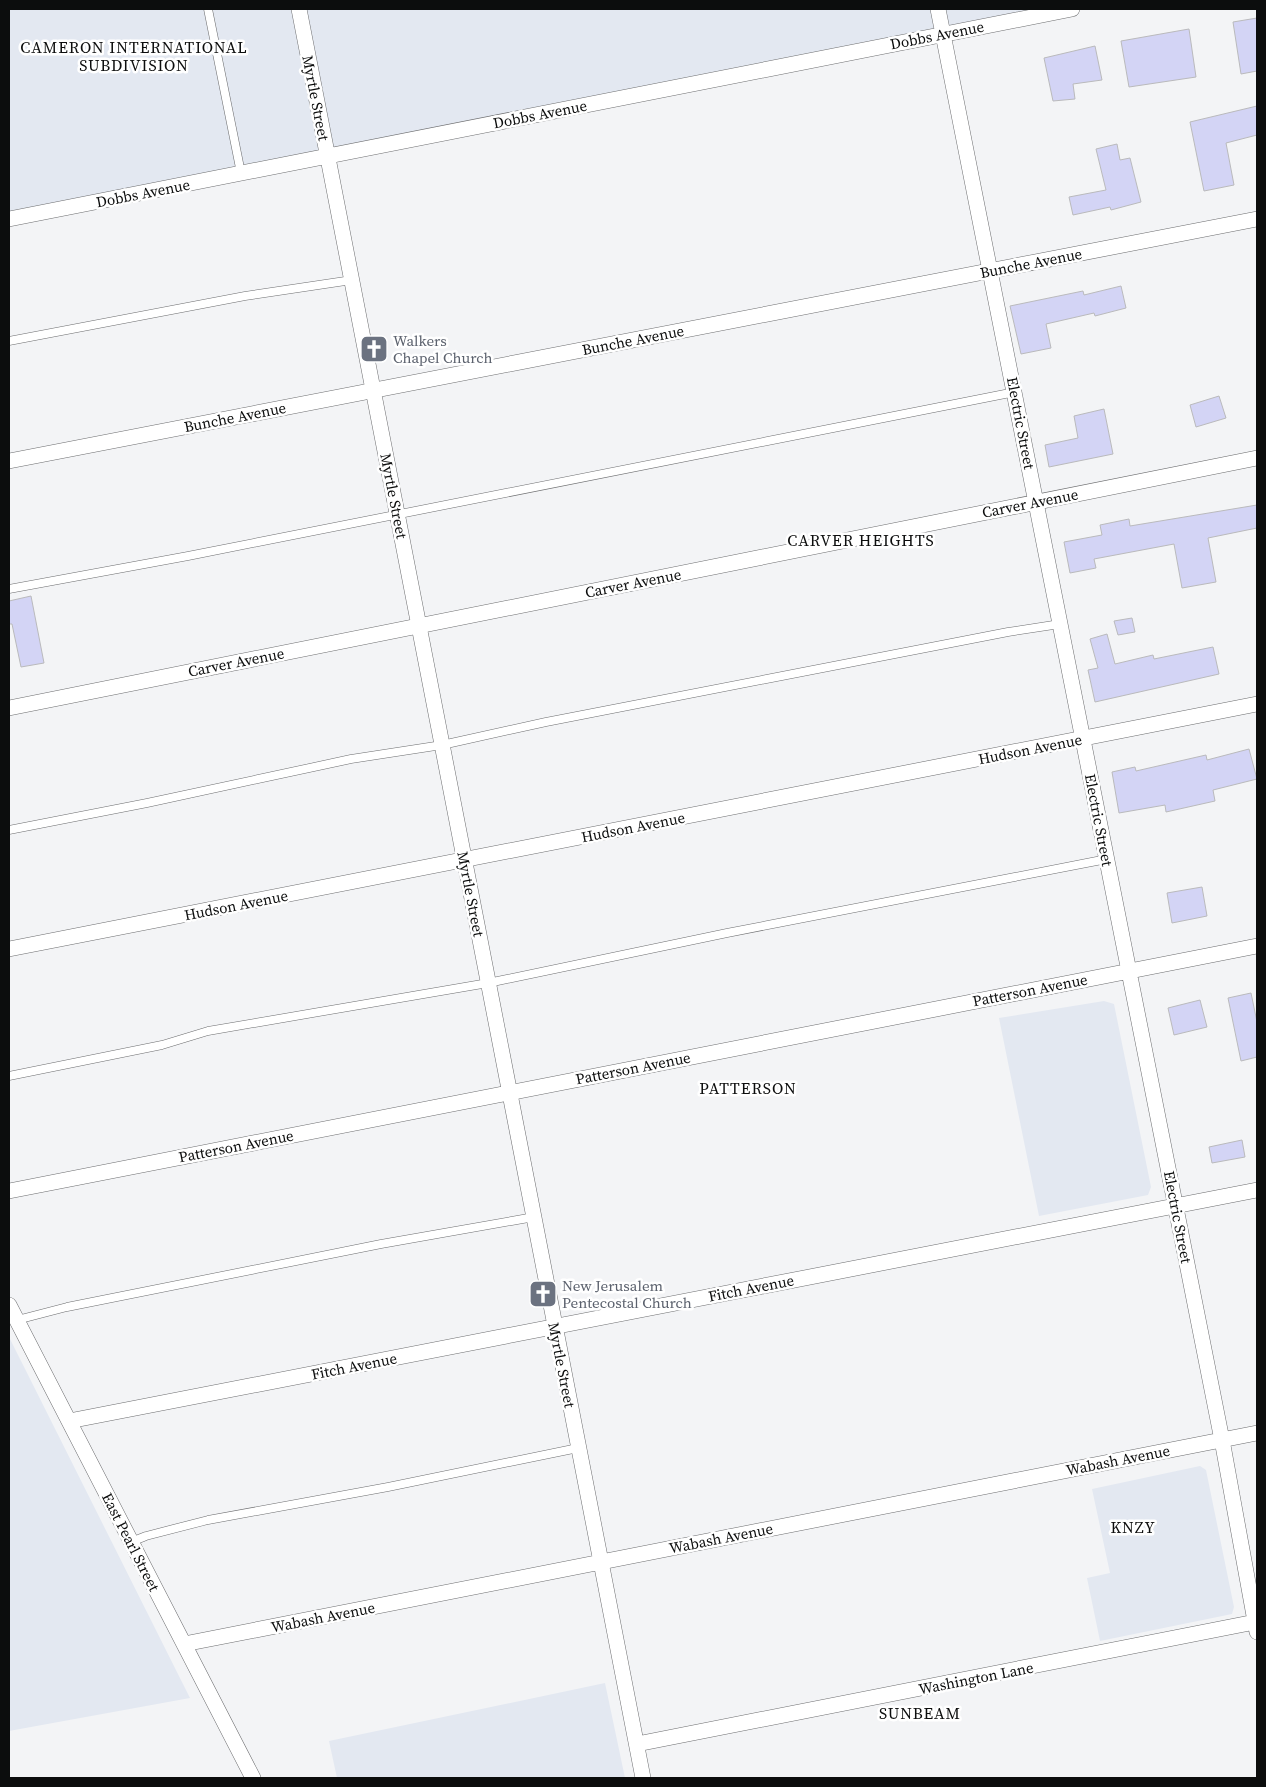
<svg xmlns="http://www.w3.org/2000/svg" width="1266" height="1787" font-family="'Source Serif 4',serif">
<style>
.built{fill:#e3e8f1}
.building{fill:#d3d4f5;stroke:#bababc}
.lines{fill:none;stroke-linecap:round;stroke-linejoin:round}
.service-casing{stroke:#6c6d6f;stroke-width:9}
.minor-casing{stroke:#6c6d6f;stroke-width:16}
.service{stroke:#fff;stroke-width:8}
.minor{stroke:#fff;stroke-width:15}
.labels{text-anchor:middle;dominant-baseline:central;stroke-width:5;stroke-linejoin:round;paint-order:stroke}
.street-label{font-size:15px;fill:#0c0d0d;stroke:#fff}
.worship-label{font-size:15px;fill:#5b616d;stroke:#fff;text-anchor:start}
.neighbourhood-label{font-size:16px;letter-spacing:1px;fill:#0c0d0d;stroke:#fff}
</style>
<rect width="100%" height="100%" fill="#f3f4f6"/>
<path class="built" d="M9,9h1062l-1062,208z
M1104,1001l10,3 37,183 -3,8 -109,21 -40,-198z
M9,1337l181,361 -181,33z
M1200,1466l6,4 28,137 -2,7 -132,27 -13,-63 23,-5 -18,-84z
M605,1683l20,95h-288l-8,-37z"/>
<path class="building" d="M1257,18v53l-16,3 -8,-52z
M1189,29l7,48 -67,10 -8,-46z
M1095,46l7,34 -29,4 2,15 -22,2 -9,-43z
M1257,106v29l-31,8 8,42 -30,6 -14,-69z
M1117,144l3,16 10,-2 11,44 -30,8 -1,-3 -37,8 -4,-18 37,-7 -10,-41z
M1121,286l5,22 -31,8 -1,-3 -48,11 5,24 -30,6 -11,-48 73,-15 1,4z
M1219,396l7,22 -30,9 -6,-22z
M1104,409l9,45 -64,13 -4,-22 33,-7 -4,-22z
M1257,505v23l-49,10 8,44 -34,6 -8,-44 -80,15 2,9 -26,5 -6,-31 38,-7 -2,-10 29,-6 1,7z
M31,596l13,67 -23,4 -9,-43h-3v-23z
M1132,618l3,14 -17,3 -4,-14z
M1107,634l8,30 38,-9 1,4 59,-12 6,27 -124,28 -7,-32 10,-2 -8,-29z
M1249,749l8,30 -44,11 2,11 -49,11 -1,-7 -46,8 -7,-41 23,-5 1,4 70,-16 1,5z
M1202,887l5,29 -35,7 -5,-30z
M1251,993l6,29v35l-16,4 -13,-63z
M1200,1000l7,27 -33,8 -6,-27z
M1242,1140l3,17 -33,6 -3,-16z"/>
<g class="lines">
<defs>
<path id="service" d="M208,9l33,164
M9,341l236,-45 107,-16
M9,589l179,-33 827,-164
M9,830l138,-27 204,-44 91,-14 104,-23 462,-90 52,-8
M9,1076l153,-31 46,-14 280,-48 239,-50 380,-74
M17,1320l50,-13 314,-63 153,-27
M131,1542l15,-6 62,-16 180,-33 190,-39"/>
<path id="minor" d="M299,9l344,1769
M938,9l284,1431 35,192
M9,219l1063,-210
M9,461l1248,-242
M9,708l1248,-250
M9,949l1248,-245
M9,1191l1248,-245
M9,1305l244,473
M69,1421l1188,-231
M184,1644l1073,-211
M637,1744l618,-122"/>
</defs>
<use href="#service" class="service-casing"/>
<use href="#minor" class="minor-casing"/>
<use href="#service" class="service"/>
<use href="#minor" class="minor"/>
</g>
<defs>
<symbol id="church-square" viewBox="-11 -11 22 22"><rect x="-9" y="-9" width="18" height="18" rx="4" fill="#6b7280" stroke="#fff"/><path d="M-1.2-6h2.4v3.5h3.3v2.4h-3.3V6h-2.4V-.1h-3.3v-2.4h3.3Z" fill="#fff"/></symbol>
</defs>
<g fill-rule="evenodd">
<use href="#church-square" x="358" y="333" width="32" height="32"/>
<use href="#church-square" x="527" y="1278" width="32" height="32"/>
</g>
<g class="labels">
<g class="street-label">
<text transform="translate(937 35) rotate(-11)">Dobbs Avenue</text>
<text transform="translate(316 98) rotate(79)">Myrtle Street</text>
<text transform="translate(540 114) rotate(-11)">Dobbs Avenue</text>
<text transform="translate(143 193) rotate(-11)">Dobbs Avenue</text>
<text transform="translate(1031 263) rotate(-11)">Bunche Avenue</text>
<text transform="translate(633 340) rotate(-11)">Bunche Avenue</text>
<text transform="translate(235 417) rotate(-11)">Bunche Avenue</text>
<text transform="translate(1021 423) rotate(79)">Electric Street</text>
<text transform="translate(394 496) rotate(79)">Myrtle Street</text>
<text transform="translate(1030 503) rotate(-11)">Carver Avenue</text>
<text transform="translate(633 583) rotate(-11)">Carver Avenue</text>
<text transform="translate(236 662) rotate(-11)">Carver Avenue</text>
<text transform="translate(1030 749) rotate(-11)">Hudson Avenue</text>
<text transform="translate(1099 820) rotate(79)">Electric Street</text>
<text transform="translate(633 827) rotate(-11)">Hudson Avenue</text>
<text transform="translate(471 894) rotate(79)">Myrtle Street</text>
<text transform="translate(236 905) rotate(-11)">Hudson Avenue</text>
<text transform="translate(1030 990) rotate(-11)">Patterson Avenue</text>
<text transform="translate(633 1068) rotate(-11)">Patterson Avenue</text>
<text transform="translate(236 1146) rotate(-11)">Patterson Avenue</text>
<text transform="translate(1178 1217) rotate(79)">Electric Street</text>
<text transform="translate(751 1288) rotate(-11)">Fitch Avenue</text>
<text transform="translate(562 1365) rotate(79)">Myrtle Street</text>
<text transform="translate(354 1366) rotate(-11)">Fitch Avenue</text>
<text transform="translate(1118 1460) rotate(-11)">Wabash Avenue</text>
<text transform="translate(721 1538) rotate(-11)">Wabash Avenue</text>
<text transform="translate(131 1542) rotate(63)">East Pearl Street</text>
<text transform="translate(323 1617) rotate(-11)">Wabash Avenue</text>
<text transform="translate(976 1678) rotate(-11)">Washington Lane</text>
</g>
<g class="worship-label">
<text x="393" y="340">Walkers<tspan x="393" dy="17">Chapel Church</tspan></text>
<text x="562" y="1285">New Jerusalem<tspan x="562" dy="17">Pentecostal Church</tspan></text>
</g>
<g class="neighbourhood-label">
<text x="134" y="47">CAMERON INTERNATIONAL<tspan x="134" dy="18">SUBDIVISION</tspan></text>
<text x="861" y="540">CARVER HEIGHTS</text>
<text x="748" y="1088">PATTERSON</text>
<text x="1133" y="1527">KNZY</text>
<text x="920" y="1713">SUNBEAM</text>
</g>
</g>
<rect width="1266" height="1787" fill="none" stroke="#0c0d0d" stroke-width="20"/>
</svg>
